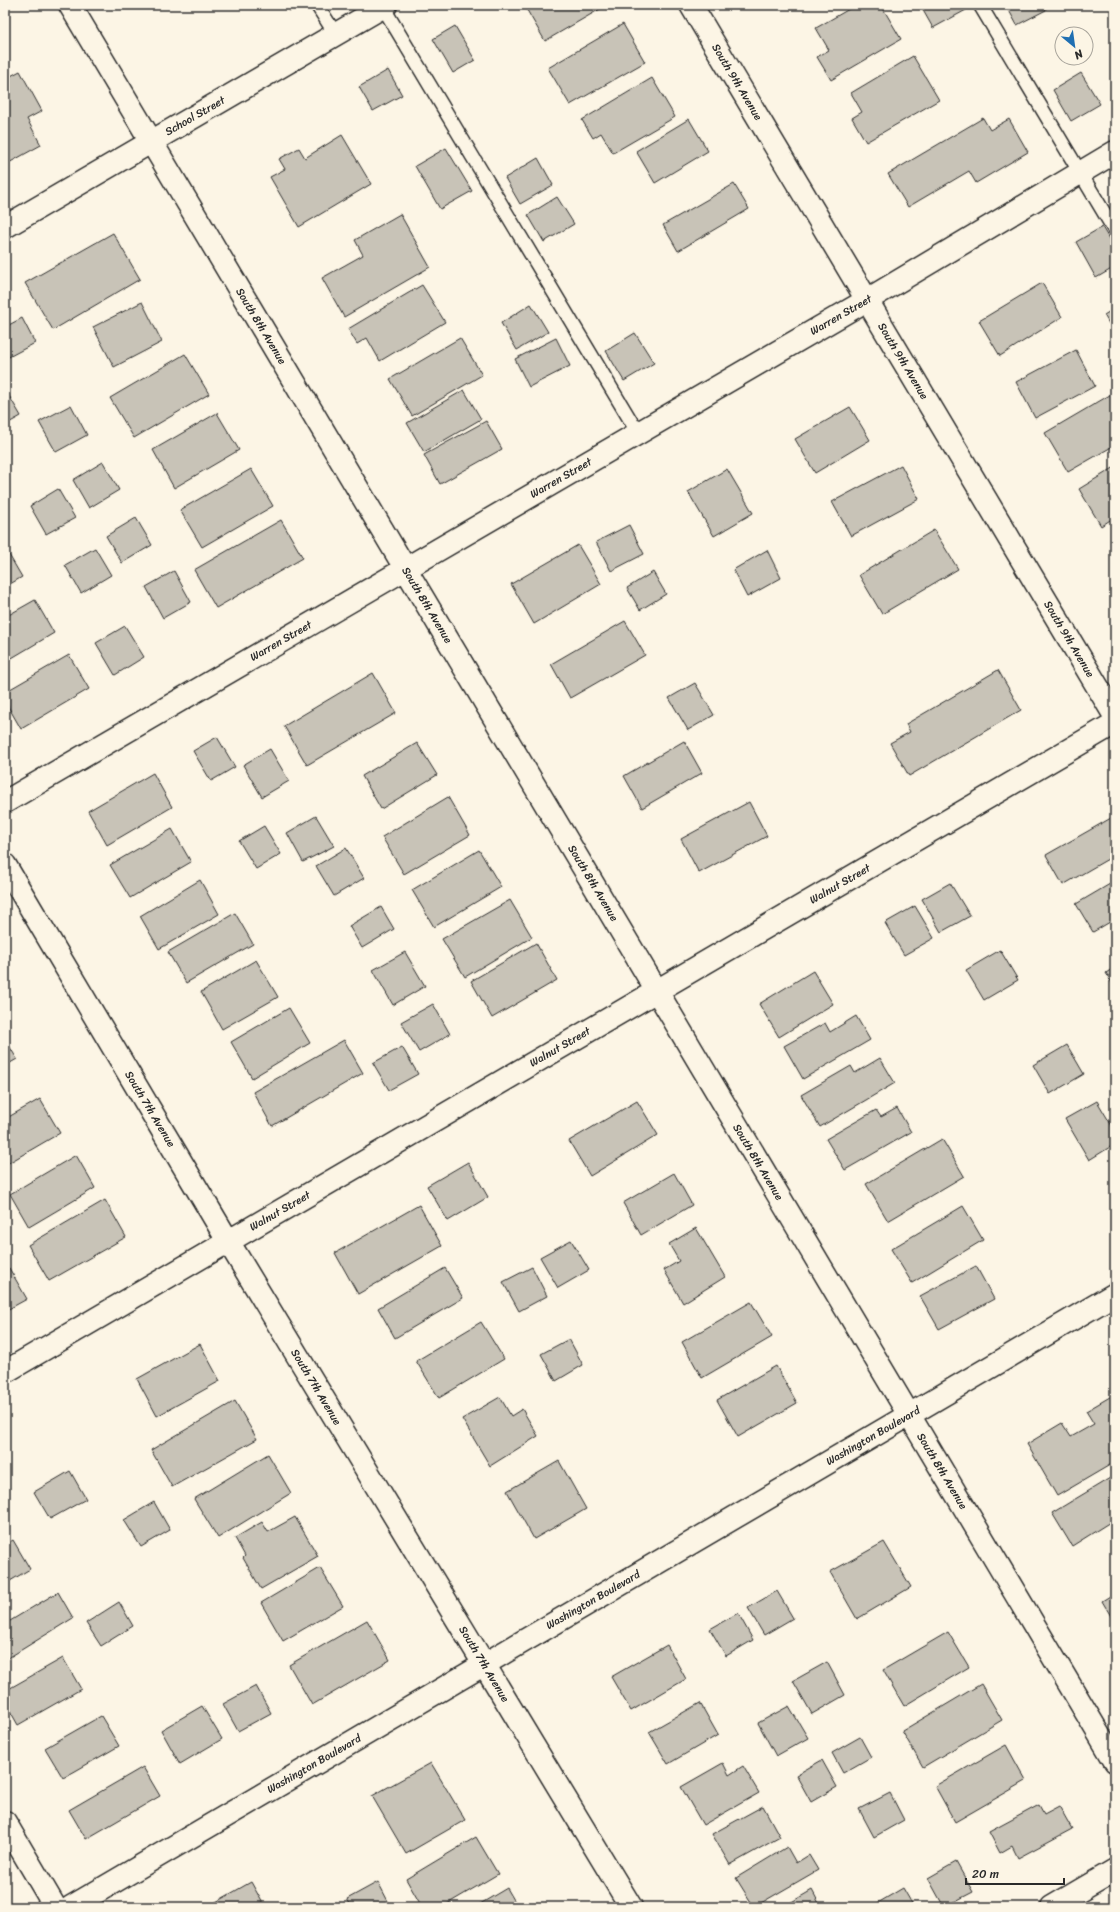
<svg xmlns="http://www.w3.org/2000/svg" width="1120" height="1912" font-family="Sriracha,sans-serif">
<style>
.building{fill:#c8c3b7;stroke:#2b2b2b}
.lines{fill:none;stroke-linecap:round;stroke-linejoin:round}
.lane-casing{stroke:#2b2b2b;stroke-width:16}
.street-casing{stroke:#2b2b2b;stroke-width:25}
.secondary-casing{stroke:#2b2b2b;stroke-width:25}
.path{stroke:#2b2b2b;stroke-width:2.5;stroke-dasharray:3 3;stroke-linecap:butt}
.lane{stroke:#fcf5e5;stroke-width:13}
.street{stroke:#fcf5e5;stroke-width:22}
.secondary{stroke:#fcf5e5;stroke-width:22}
.labels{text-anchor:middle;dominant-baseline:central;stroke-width:3.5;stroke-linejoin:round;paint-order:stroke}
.street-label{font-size:11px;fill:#2b2b2b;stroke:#fcf5e5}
</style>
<rect width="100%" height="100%" fill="#fcf5e5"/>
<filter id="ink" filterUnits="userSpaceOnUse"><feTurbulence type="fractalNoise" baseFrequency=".025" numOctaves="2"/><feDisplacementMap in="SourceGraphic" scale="8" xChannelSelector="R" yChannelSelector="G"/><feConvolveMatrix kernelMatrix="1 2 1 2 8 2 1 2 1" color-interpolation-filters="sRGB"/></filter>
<g filter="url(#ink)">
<path class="building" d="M524,5h83l-62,36z
M856,5h25l20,34 -70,41 -14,-23 12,-7 -13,-22z
M920,5h44l2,5 -33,18z
M1006,5h38l2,5 -29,15z
M623,24l22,38 -75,43 -22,-37z
M455,26l20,34 -22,13 -20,-34z
M913,56l26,44 -73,42 -14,-24 10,-6 -11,-19z
M388,70l14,25 -29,16 -14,-24z
M20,71l22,40 -15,8 14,26 -36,20v-86z
M1081,73l19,31 -29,17 -18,-31z
M652,78l23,39 -62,36 -12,-20 -8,5 -11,-18z
M983,118l7,12 19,-11 19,33 -52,31 -7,-12 -61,36 -20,-33z
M689,119l19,32 -53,32 -19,-32z
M342,135l29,49 -72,43 -29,-50 15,-8 -6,-10 20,-11 6,10z
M446,148l26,43 -32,18 -25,-43z
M538,158l15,27 -33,19 -15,-26z
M734,184l15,25 -71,42 -15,-26z
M557,197l17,27 -30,18 -16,-27z
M400,214l30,53 -86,50 -22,-39 41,-23 -8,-15z
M1102,227l13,22v18l-19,11 -20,-36z
M113,233l27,46 -87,51 -28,-47z
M1042,283l20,34 -62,39 -21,-35z
M422,285l23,37 -65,39 -13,-23 -10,6 -9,-15z
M142,302l20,40 -48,25 -21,-40z
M531,304l17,28 -31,18 -16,-27z
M1115,308v26l-11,-19z
M22,318l13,25 -30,16v-32z
M635,333l19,30 -30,18 -18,-30z
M460,338l22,37 -70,41 -22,-37z
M556,338l14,28 -41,21 -14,-28z
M1076,350l19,36 -60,32 -19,-36z
M185,354l24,40 -75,44 -24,-40z
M5,389l16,27 -16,9z
M464,390l17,29 -57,33 -17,-29z
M1115,392v53l-47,27 -23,-39z
M71,405l16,30 -31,17 -17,-30z
M850,407l20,33 -55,33 -20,-34z
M217,413l22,37 -65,38 -21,-38z
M486,421l16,28 -62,35 -16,-29z
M103,462l16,28 -30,18 -16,-28z
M901,465l18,34 -68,37 -19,-34z
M1115,467v50l-14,9 -22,-37z
M251,469l22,37 -71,41 -22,-37z
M727,469l26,44 -39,23 -26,-44z
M58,489l17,29 -29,16 -16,-28z
M136,518l16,27 -30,18 -16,-27z
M281,520l22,38 -87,50 -22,-38z
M629,525l15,29 -33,17 -15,-29z
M934,530l24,39 -76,45 -23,-39z
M578,545l23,39 -67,40 -23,-40z
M5,548l17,29 -17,10z
M95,548l16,27 -30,18 -16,-28z
M767,550l14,28 -34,19 -14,-27z
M174,571l17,31 -28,16 -17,-31z
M653,572l13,22 -26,16 -13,-22z
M35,600l19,33 -49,29v-45z
M625,621l20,34 -75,43 -19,-34z
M125,626l19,31 -29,18 -19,-32z
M69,655l20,34 -68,40 -16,-28v-9z
M998,670l23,40 -112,66 -19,-33 20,-11 -4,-8z
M373,673l23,40 -89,52 -23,-39z
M695,683l19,32 -26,15 -19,-32z
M217,737l18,30 -24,14 -18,-30z
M684,741l18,32 -60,35 -18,-32z
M417,743l20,32 -56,34 -19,-33z
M270,749l19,32 -27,16 -19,-32z
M153,773l19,34 -65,38 -19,-34z
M448,797l22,38 -66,39 -22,-37z
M749,802l18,34 -68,37 -18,-34z
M316,816l18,30 -31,16 -16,-29z
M1111,818l4,7v30l-52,30 -17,-30z
M264,826l17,28 -25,15 -17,-28z
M172,829l19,33 -61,36 -20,-33z
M346,848l18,30 -30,18 -18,-30z
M479,850l22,37 -67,40 -22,-37z
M200,880l19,34 -60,35 -19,-33z
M1115,881v38l-22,13 -17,-28z
M950,883l20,33 -29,16 -19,-33z
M510,900l22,37 -67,40 -23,-38z
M915,906l19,32 -30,17 -19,-32z
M381,907l13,22 -32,19 -13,-22z
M235,913l18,31 -67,39 -18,-31z
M536,943l21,37 -65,38 -21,-37z
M1000,950l18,30 -34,20 -18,-30z
M405,952l20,34 -32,19 -20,-35z
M256,960l22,37 -56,32 -21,-37z
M1115,967v21l-9,-15z
M813,971l20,33 -54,33 -20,-33z
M433,1004l17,30 -31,18 -18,-30z
M289,1008l21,35 -58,35 -21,-36z
M856,1016l14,24 -67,39 -19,-33 41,-23 5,9z
M5,1039l12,20 -12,7z
M344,1040l19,33 -91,53 -19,-34z
M1067,1045l17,29 -34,20 -17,-29z
M402,1047l16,27 -29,16 -16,-27z
M880,1058l15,25 -75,44 -19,-32 50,-29 4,7z
M40,1099l20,34 -55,32v-46z
M637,1101l21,34 -68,41 -21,-35z
M1097,1101l18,30v13l-26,16 -24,-41z
M897,1108l14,24 -66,38 -19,-31 50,-29 5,7z
M942,1139l22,37 -76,45 -22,-37z
M76,1155l19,33 -66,39 -19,-33z
M468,1162l20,35 -40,24 -21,-35z
M674,1173l18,32 -51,30 -18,-32z
M105,1200l21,37 -77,44 -21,-36z
M419,1205l23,41 -84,48 -23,-41z
M963,1206l20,34 -71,43 -21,-34z
M696,1228l29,49 -42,26 -19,-33 15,-9 -10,-17z
M571,1240l18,30 -31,18 -18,-31z
M976,1266l18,33 -55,30 -19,-33z
M532,1267l15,29 -28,15 -16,-29z
M9,1268l18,31 -22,12v-41z
M445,1268l18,30 -68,40 -17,-30z
M751,1302l21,35 -70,41 -20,-36z
M481,1322l23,37 -65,39 -23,-37z
M569,1339l14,26 -27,16 -15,-27z
M200,1344l20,37 -63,35 -20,-37z
M776,1366l21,37 -59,34 -21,-37z
M1115,1394v68l-58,34 -30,-52 35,-21 9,14 23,-13 -8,-13z
M500,1397l11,19 11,-7 16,27 -48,30 -28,-47z
M235,1401l22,38 -85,48 -21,-37z
M268,1454l23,39 -73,45 -24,-39z
M559,1461l27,48 -52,30 -27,-48z
M70,1471l16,28 -36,20 -16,-27z
M1115,1475v44l-43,27 -20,-33z
M154,1502l16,28 -29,17 -17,-27z
M295,1517l23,39 -57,33 -18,-31 2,-2 -10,-18 27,-16 6,10z
M13,1540l17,29 -25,15v-39z
M884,1542l27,45 -54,32 -27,-47z
M320,1568l23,38 -60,35 -22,-38z
M777,1591l16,27 -29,17 -16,-27z
M58,1592l15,26 -68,42v-36z
M1115,1593v30l-13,-22z
M119,1602l14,24 -32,20 -15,-23z
M738,1613l15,27 -27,16 -16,-27z
M367,1620l23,40 -78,45 -23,-40z
M948,1632l21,35 -65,39 -21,-36z
M667,1645l19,34 -55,32 -20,-34z
M63,1658l18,31 -63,36 -13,-23v-11z
M827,1662l18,33 -33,19 -19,-33z
M981,1684l21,36 -79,47 -21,-36z
M256,1686l15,27 -33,18 -15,-27z
M700,1703l18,32 -50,29 -19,-32z
M202,1706l20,33 -42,25 -19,-34z
M789,1706l19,32 -32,18 -18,-33z
M101,1716l18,30 -56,32 -18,-30z
M860,1737l11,20 -28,16 -11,-20z
M1006,1745l20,36 -71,41 -20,-36z
M822,1760l15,27 -26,15 -15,-27z
M431,1763l34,57 -59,34 -34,-58z
M723,1763l6,12 14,-9 16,27 -56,32 -22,-38z
M143,1767l17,29 -74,43 -17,-29z
M890,1793l14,27 -30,17 -15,-28z
M1039,1805l5,9 15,-8 13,23 -54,29 -6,-12 -12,7 -11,-21z
M763,1806l17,31 -50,28 -18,-31z
M476,1837l22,37 -56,33h-20l-16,-28z
M787,1847l9,16 13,-8 9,15 -64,37 -18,-29z
M956,1862l17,30 -29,15 -16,-29z
M251,1882l14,25h-58z
M378,1882l13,25h-39l-5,-8z
M507,1888l11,19h-43z
M903,1888l11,19h-43z
M812,1890l9,17h-38z"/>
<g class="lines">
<defs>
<path id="lane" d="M317,5l19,30
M980,5l135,226
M383,7l255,426"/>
<path id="street" d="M70,5l1045,1756
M5,227l381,-222
M5,802l862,-502 248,-148
M5,865l223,376 403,666
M5,1372l1110,-649
M5,1822l50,85
M1052,1907l63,-37"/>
<path id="secondary" d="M691,5l424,711
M71,1907l1044,-613"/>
</defs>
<use href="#lane" class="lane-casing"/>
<use href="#street" class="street-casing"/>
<use href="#secondary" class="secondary-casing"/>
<path class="path" d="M287,5l4,6"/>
<use href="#lane" class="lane"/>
<use href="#street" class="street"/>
<use href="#secondary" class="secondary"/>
</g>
</g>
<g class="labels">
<g class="street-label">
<text transform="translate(737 82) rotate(59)">South 9th Avenue</text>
<text transform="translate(195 116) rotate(-30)">School Street</text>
<text transform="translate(841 315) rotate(-30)">Warren Street</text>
<text transform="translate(261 326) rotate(59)">South 8th Avenue</text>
<text transform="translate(903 361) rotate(59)">South 9th Avenue</text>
<text transform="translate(561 478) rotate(-30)">Warren Street</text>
<text transform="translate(427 605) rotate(59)">South 8th Avenue</text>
<text transform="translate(1069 639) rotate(59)">South 9th Avenue</text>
<text transform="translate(281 641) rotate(-30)">Warren Street</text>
<text transform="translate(593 883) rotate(59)">South 8th Avenue</text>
<text transform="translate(840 884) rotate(-30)">Walnut Street</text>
<text transform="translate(560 1047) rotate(-30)">Walnut Street</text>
<text transform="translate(150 1109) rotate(59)">South 7th Avenue</text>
<text transform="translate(758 1162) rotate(59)">South 8th Avenue</text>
<text transform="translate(280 1211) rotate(-30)">Walnut Street</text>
<text transform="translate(316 1387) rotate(59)">South 7th Avenue</text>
<text transform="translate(873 1436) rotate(-30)">Washington Boulevard</text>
<text transform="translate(942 1471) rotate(59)">South 8th Avenue</text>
<text transform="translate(593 1600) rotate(-30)">Washington Boulevard</text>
<text transform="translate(484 1664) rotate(59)">South 7th Avenue</text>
<text transform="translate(314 1764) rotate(-30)">Washington Boulevard</text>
</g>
</g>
<rect width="1120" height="1912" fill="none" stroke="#fcf5e5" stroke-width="20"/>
<rect x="10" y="10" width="1100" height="1892" fill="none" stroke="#2b2b2b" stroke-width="1.5" filter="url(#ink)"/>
<g transform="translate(1074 46) rotate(151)"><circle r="19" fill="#fcf5e5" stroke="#a8a49b"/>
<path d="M0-3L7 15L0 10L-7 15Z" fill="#1f6fb2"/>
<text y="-6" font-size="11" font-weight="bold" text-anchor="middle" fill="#2b2b2b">N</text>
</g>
<path d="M966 1878v6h98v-6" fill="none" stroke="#2b2b2b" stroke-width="2"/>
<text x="972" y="1878" font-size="12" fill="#2b2b2b" stroke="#fcf5e5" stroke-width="3" paint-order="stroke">20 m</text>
</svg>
